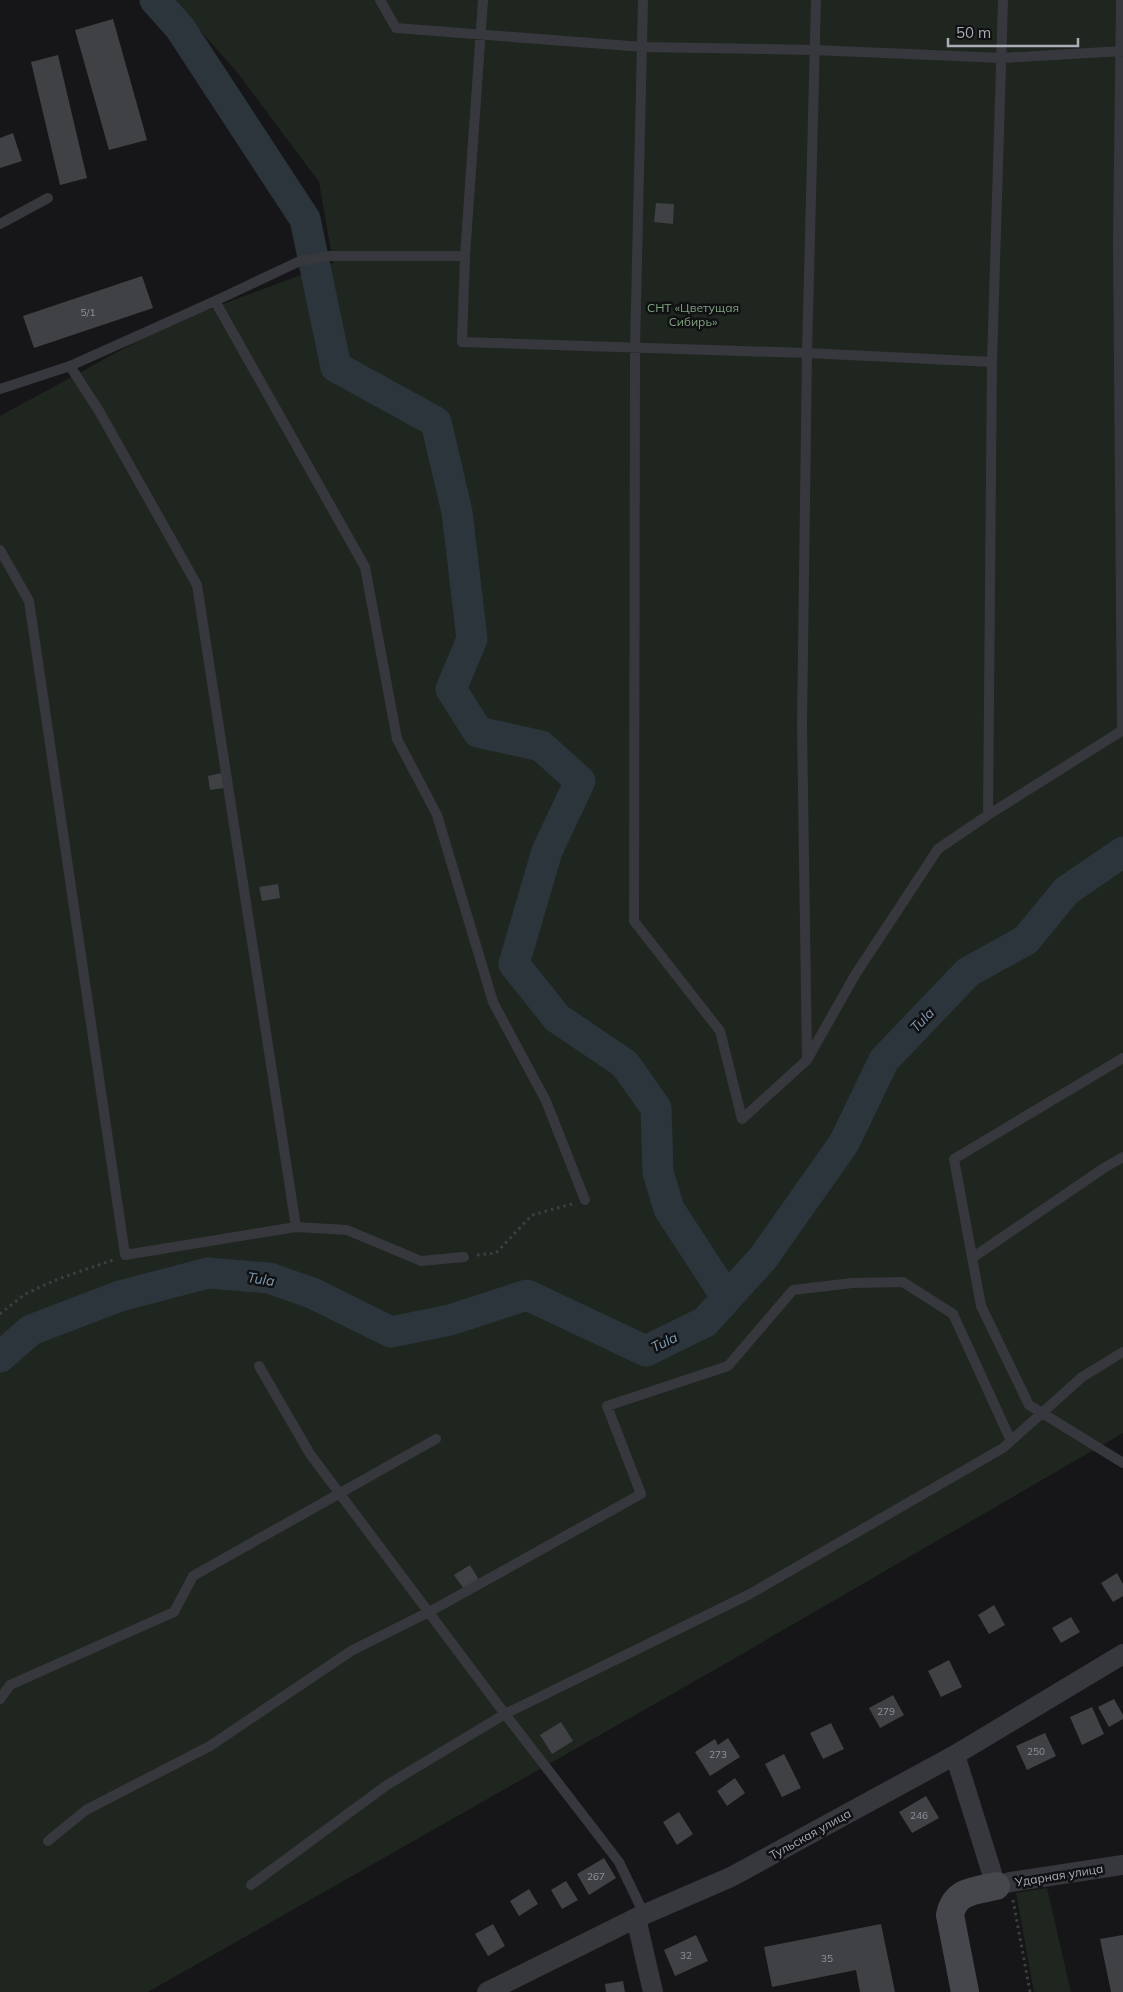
<svg xmlns="http://www.w3.org/2000/svg" width="1123" height="1992" font-family="Mulish,sans-serif">
<style>
.green{fill:#1e261f}
.lines{fill:none;stroke-linecap:round;stroke-linejoin:round}
.river{stroke:#2c353c;stroke-width:31}
.building{fill:#404145}
.path{stroke:#3d3f44;stroke-width:3;stroke-dasharray:2.5 4;stroke-linecap:butt}
.lane{stroke:#37383d;stroke-width:10}
.street{stroke:#37383d;stroke-width:20}
.secondary{stroke:#45474d;stroke-width:28}
.labels{text-anchor:middle;dominant-baseline:central;stroke-width:5;stroke-linejoin:round;paint-order:stroke}
.number-label{font-size:10px;fill:#8e929b}
.park-label{font-size:12px;fill:#7fa381;stroke:#111113}
.street-label{font-size:12px;fill:#a8adb8;stroke:#111113}
.water-label{font-size:14px;font-style:italic;fill:#7f9bb3;stroke:#111113}
</style>
<rect width="100%" height="100%" fill="#161618"/>
<path class="green" d="M173,0h950v1433l-407,236 -568,323h-148v-1576l167,-91 166,-62 -14,-81 -82,-110z
M1047,1888l24,104h-37l-18,-99z"/>
<g class="lines">
<path class="river" d="M155,0l25,28 125,191 31,148 100,55 21,90 15,127 -21,50 27,43 63,14 39,35 -33,70 -33,113 43,54 68,46 31,44 2,64 11,37 58,89
M0,1357l31,-27 89,-34 88,-23 61,5 43,15 79,39 59,-12 77,-25 119,56 59,-29 58,-64 81,-115 40,-83 84,-88 58,-32 40,-49 57,-39"/>
</g>
<path class="building" d="M113,19l34,121 -38,10 -34,-120z
M58,55l29,123 -27,7 -29,-123z
M13,133l9,28 -22,7v-30z
M656,203l18,1 -1,20 -19,-2z
M142,276l11,32 -119,40 -11,-32z
M222,773l2,15 -14,2 -2,-14z
M278,884l2,14 -18,3 -3,-14z
M470,1565l9,15 -15,9 -10,-14z
M1117,1573l6,11v12l-10,6 -12,-19z
M994,1605l11,20 -16,9 -11,-19z
M1071,1617l9,15 -19,11 -9,-15z
M949,1660l13,27 -21,10 -13,-26z
M893,1695l11,20 -24,13 -11,-20z
M1114,1699l9,16v4l-14,8 -11,-20z
M1092,1707l12,27 -22,11 -12,-28z
M561,1722l12,19 -21,13 -12,-19z
M831,1723l13,26 -21,10 -13,-26z
M1045,1733l11,23 -29,14 -11,-24z
M728,1738l12,19 -30,19 -15,-24 20,-13 3,6z
M784,1754l17,34 -19,9 -17,-33z
M735,1778l10,15 -18,13 -10,-15z
M926,1796l13,22 -27,15 -13,-21z
M679,1812l14,22 -16,11 -14,-23z
M604,1858l12,20 -27,17 -12,-21z
M566,1881l12,19 -16,9 -11,-19z
M529,1889l9,15 -19,12 -9,-15z
M493,1924l12,22 -17,10 -13,-22z
M881,1924l14,68h-35l-4,-22 -84,17 -8,-40z
M696,1935l12,26 -33,15 -11,-26z
M1123,1935v57h-12l-11,-53z
M623,1981l2,11h-19l-1,-8z"/>
<g class="lines">
<path class="path" d="M477,1255l19,-2 36,-38 40,-11
M0,1314l25,-20 33,-15 55,-19
M1013,1900l17,92"/>
<path class="lane" d="M380,0l16,28 247,19 171,3 188,8 121,-7
M483,0l-18,256 -3,86 345,11 185,9
M643,0l-8,348 -1,573 86,110 22,88 65,-59 48,-85 83,-126 50,-34 135,-85
M1121,0l-3,242 4,489
M0,224l48,-26
M215,301l150,266 32,172 40,76 56,187 53,99 39,99
M70,366l29,45 98,174 99,642
M0,389l70,-23 145,-65 85,-40 30,-5h135
M0,550l29,51 96,654 171,-28 51,3 74,31 43,-4
M988,815l4,-453 11,-362
M1123,1058l-169,101 27,147 48,99 94,58
M807,1059l-5,-334 5,-372 9,-353
M972,1258l132,-90 19,-11
M259,1366l51,88 195,260 114,148 25,52
M0,1699l10,-14 164,-73 19,-36 243,-137
M48,1841l38,-31 124,-64 141,-95 78,-39 212,-118 -34,-88 121,-40 65,-76 59,-7 51,-1 50,32 58,127
M251,1885l136,-100 118,-71 245,-120 253,-146 79,-71 41,-25"/>
<path class="street" d="M955,1755l41,131 14,-4 113,-17
M636,1918l17,74
M487,1992l149,-74 95,-41 224,-122 168,-101"/>
<path class="secondary" d="M965,1992l-15,-77c5,-25 25,-24 46,-29"/>
</g>
<g class="labels">
<g class="number-label">
<text x="88" y="312">5/1</text>
<text x="886" y="1711">279</text>
<text x="1036" y="1751">250</text>
<text x="718" y="1754">273</text>
<text x="919" y="1815">246</text>
<text x="596" y="1876">267</text>
<text x="686" y="1955">32</text>
<text x="827" y="1958">35</text>
</g>
<g class="park-label">
<text x="693" y="307">СНТ «Цветущая<tspan x="693" dy="14">Сибирь»</tspan></text>
</g>
<g class="street-label">
<text transform="translate(810 1834) rotate(-29)">Тульская улица</text>
<text transform="translate(1059 1875) rotate(-9)">Ударная улица</text>
</g>
<g class="water-label">
<text transform="translate(922 1020) rotate(-46)">Tula</text>
<text transform="translate(261 1279) rotate(9)">Tula</text>
<text transform="translate(664 1342) rotate(-26)">Tula</text>
</g>
</g>
<path d="M948 38v8h130v-8" fill="none" stroke="#a8adb8" stroke-width="2.5"/>
<text x="956" y="38" font-size="15" fill="#a8adb8" stroke="#111113" stroke-width="4" paint-order="stroke">50 m</text>
</svg>
